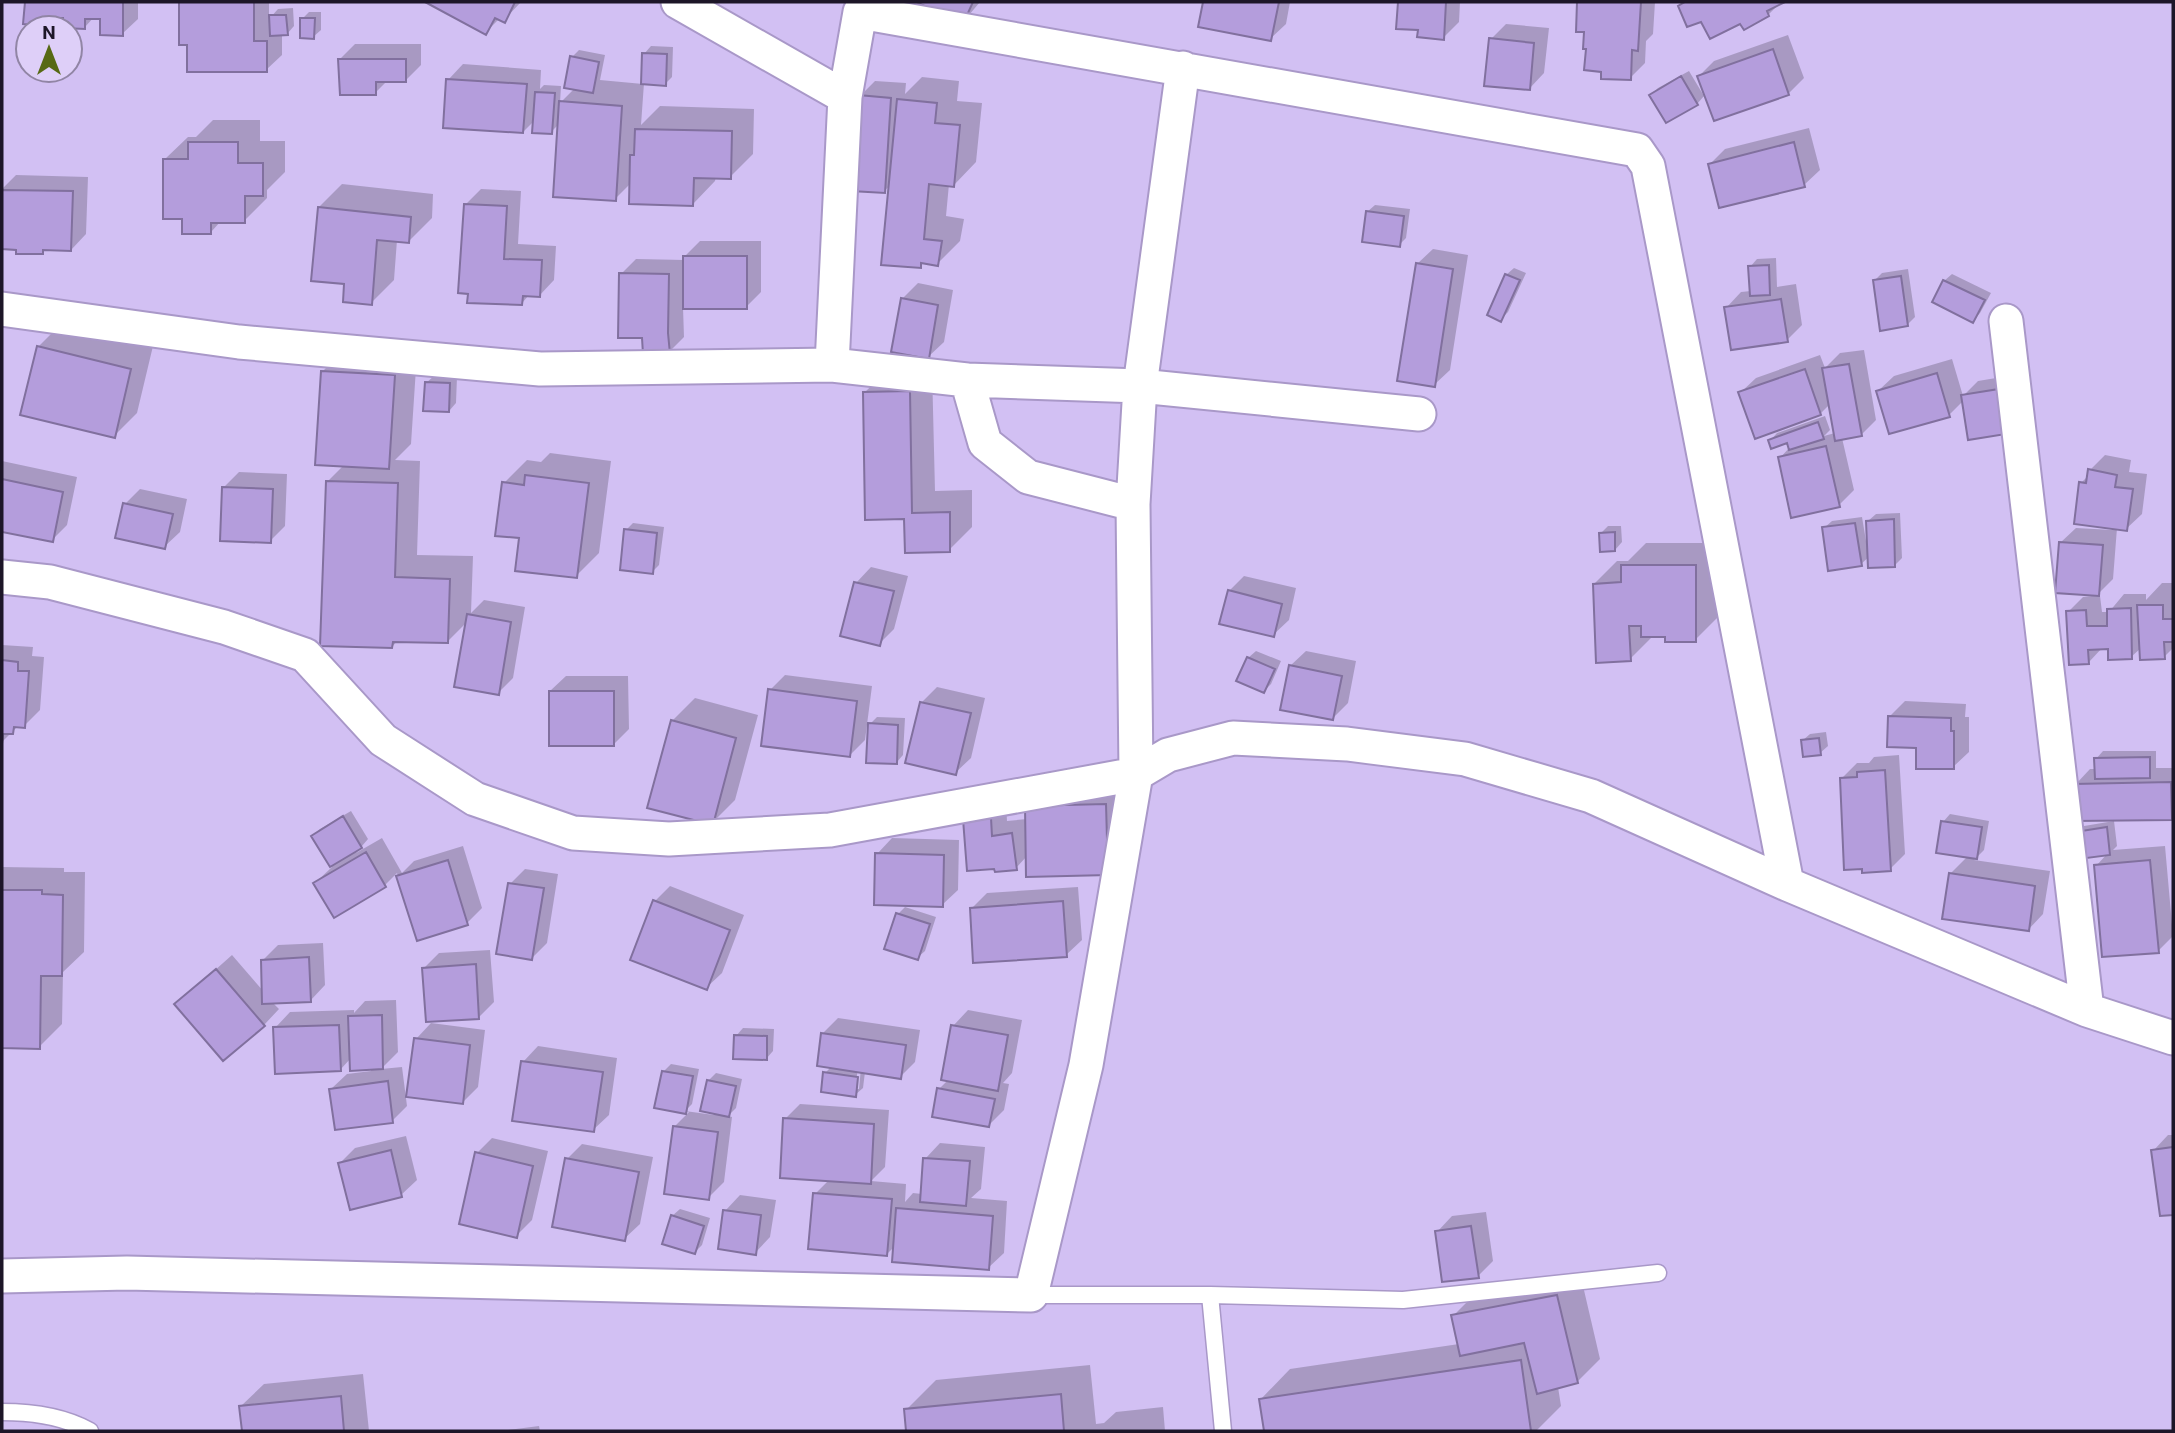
<svg xmlns="http://www.w3.org/2000/svg" width="2175" height="1433" font-family="Roboto,sans-serif">
<style>
.shadow{fill:#0003;fill-rule:evenodd}
.building{fill:#b49ddc;stroke:#81709e;stroke-width:2}
.lines{fill:none;stroke-linecap:round;stroke-linejoin:round}
.service-casing{stroke:#a998c8;stroke-width:19}
.minor-casing{stroke:#a998c8;stroke-width:37}
.service{stroke:#fff;stroke-width:16}
.minor{stroke:#fff;stroke-width:33}
</style>
<rect width="100%" height="100%" fill="#d2c0f3"/>
<path class="shadow" d="M26,2h112v17l-16,15 -20,-17h-8l-9,10 -21,-11h-10l-7,8 -22,-1z
M181,2h88v17l9,-10 15,-1 1,18 -7,8h-5v21l-16,15 -77,-27h-8z
M428,2h93l-17,18 -4,-2 -15,15z
M920,2h60l-17,20z
M1205,2h85l-4,22 -16,15 -70,-13z
M1400,2h60l-1,20 -16,16 -23,-9 -22,-2z
M1579,2h76l-2,32 -7,7 -1,22 -15,15 -27,-7 -15,-24 -2,-16h-9z
M1685,2h96l-13,13 -27,7 -39,-2 -22,-14z
M309,12h12v18l-8,7 -11,-18z
M1506,24l43,4 -5,45 -15,16 -38,-50z
M1788,35l16,43 -15,15 -74,26 -16,-43 15,-15z
M355,44h66v21l-15,15h-18l-13,13 -36,-33z
M651,46l22,1 -1,30 -7,7 -21,-1 -3,42 19,-19 94,3 -1,45 -23,23 -14,-1 -1,5 -22,23 -62,-21 -16,16 -56,-75 -8,8 -16,-12 -12,12 -75,-52 15,-16 78,6 -1,19 4,-4 17,1 -1,17 15,-15 -3,-31 7,-7 26,5 -5,25 43,4 1,-30z
M1689,71l15,25 -7,8 -46,-9 7,-7z
M922,77l37,4 -2,20 25,2 -6,59 -22,23 -5,-1 -3,32 18,3 -4,22 -23,23 -12,-2 -5,4 -29,-81 -7,6 -24,-95 15,-15 31,2 -1,11z
M213,120h47v21h25v31l-18,18v8l-23,23h-23l-10,11 -27,-15 -19,-58 23,-22h8z
M1809,128l11,42 -16,15 -94,-21 15,-15z
M16,175l72,2 -2,57 -15,16 -25,-1 -4,4 -24,-5 -16,-1v-58z
M342,184l91,10 -1,24 -23,23 -12,-1 -3,40 -23,23 -25,-21 -27,-75z
M481,189l40,2 -3,53 38,2 -2,34 -15,16 -10,-1 -7,8 -56,-99z
M1375,205l35,4 -4,29 -7,7 -32,-33z
M700,241h61v51l-15,15h-63l1,30 -15,15 -25,-16 -23,-62 15,-15 49,1v-4z
M1433,249l35,6 -18,115 -16,15 -17,-121z
M1776,258l1,29 19,-3 6,41 -15,15 -61,-32 15,-16 10,-1 -1,-24 7,-8z
M1514,268l12,5 -18,39 -7,7 5,-44z
M1908,269l7,48 -8,8 -32,-45 7,-7z
M1952,274l39,19 -11,20 -7,8 -29,-40z
M918,283l35,7 -9,52 -16,15 -26,-58z
M61,324l92,22 -16,67 -23,23 -76,-89z
M345,349l72,4 -6,91 -16,16 25,1 -3,94 56,1 -2,57 13,-13 41,7 -12,71 -15,15 -31,-71 -20,20 -49,-2 -6,7 -64,-166 16,-16 -22,-93z
M1864,350l12,70 -15,15 -19,3 12,52 -15,15 -59,-47 10,-11 -2,-6h-18l7,-8 48,-17 5,14 -6,6 11,-3 -5,-29 -10,10 -80,-21 16,-15 64,-23 5,13 15,-15z
M1952,359l11,37 15,-15 36,-6 6,42 -56,-17 -15,15 -71,-24 16,-15z
M932,368l3,123 37,-1v37l-23,23 -43,-32 -41,-126 23,-22z
M434,376l23,1 -1,26 -7,8 -23,-28z
M550,453l61,8 -12,92 -23,23 -55,-39 -17,-54 23,-23 14,2z
M2105,455l26,5 -2,12 18,2 -5,40 -16,15 -9,-1 -4,51 -17,17h4l2,16h7l15,-18h22v6l16,-17h11v65l-9,9 -23,-9 -10,9 -21,-10h-7l-14,15 -21,-50 15,-15 9,-1v-2l-32,-51 16,-15 37,2v-3l-32,-44 8,-8 1,-5z
M2,461l75,16 -10,48 -15,15 -50,-10z
M239,472l48,2 -2,52 -15,15 -46,-54z
M140,489l47,10 -7,33 -16,15 -39,-43z
M1900,513l2,45 -7,7 -25,-9 -9,8 -37,-36 8,-7 30,-4 5,30h2l-1,-26 8,-7z
M633,523l31,4 -5,38 -7,7 -26,-42z
M1608,526h13l1,16 -7,8 -14,-17z
M1646,543h72v74l-23,23 -28,-5 -14,1 -23,23 -36,-75 23,-23h11z
M871,567l37,9 -14,53 -15,15 -23,-61z
M1244,576l52,12 -7,32 -16,15 -44,-44z
M2,645l31,2 -1,9 12,1 -4,53 -16,16 -5,-1 -17,17z
M1256,651l25,10 -10,23 -7,7 -16,-33z
M1306,651l50,10 -8,42 -15,15 -43,-52z
M785,675l87,11 -7,54 -15,15 -80,-65z
M566,676h62l1,53 -15,15 -64,-53z
M937,687l48,11 -14,60 -16,15 -33,-71z
M695,698l63,17 -23,85 -23,23 -40,-102z
M1905,701l61,3 -1,13h4v35l-16,15 -35,-21 -29,-29z
M877,717l28,1 -2,37 -7,8 -28,-37z
M1826,732l2,14 -8,7 -18,-12 8,-7z
M2103,751h53v17h17v47l-2,3 -96,-33 15,-16h6v-10z
M1899,755l6,99 -15,15 -48,-91 15,-15h12l5,-6z
M1121,790l2,68 -96,-2 -11,12 -20,-1 -31,-47 41,-17 1,18 20,-2v-13z
M351,811l17,28 -12,14 26,-15 20,35 12,-12 49,-15 19,62 -15,15 -49,16 -21,-66 -12,12 -51,30 -19,-32 17,-16 -19,-31 7,-7z
M1950,814l39,7 -5,29 -10,10 76,11 -7,43 -15,16 -78,-56 18,-18 -25,-34z
M2114,821l3,25 -4,4 52,-4 8,90 -15,15 -62,-85 11,-12 -30,-21 7,-7z
M892,838l67,2 -1,50 -16,15 -65,-51z
M2,867l62,1v4h21l-1,80 -21,20 -1,52 -23,23h-37z
M525,869l33,5 -11,69 -15,15 -22,-74z
M670,886l74,29 -22,58 -16,15 -51,-87z
M1078,887l4,53 -16,15 -95,-46 16,-16z
M905,907l31,10 -11,34 -8,7 -19,-44z
M323,943l2,42 -15,16 -38,1 7,7 -15,16 -87,-21 55,-49 32,37 -2,-31 16,-16z
M490,950l4,52 -15,15 -55,-49 15,-15z
M396,1000l2,52 -17,17 21,-2 5,39 -15,15 -61,-32 16,-15 24,-3v-3l-20,-10 -11,12 -65,-42 15,-16 64,-2v3l11,-12z
M968,1010l54,10 -10,53 -9,10 6,1 -5,26 -16,16 -49,-37 9,-9 5,-54z
M838,1018l82,12 -5,32 -15,15 -35,-5 -2,16 -8,7 -30,-22 6,-6 -8,-34zM858,1068h3l-2,21h-4z
M431,1023l54,7 -7,57 -15,15 -47,-63z
M743,1028l31,1 -1,22 -7,8 -30,-23z
M538,1046l79,12 -8,57 -16,15 -70,-68z
M671,1064l28,5 -7,35 -7,7 29,4 -6,-34 8,-8 26,6 -6,29 -8,8 4,1 -8,65 -16,16 -34,-71 15,-15 -32,-5 7,-36z
M800,1104l89,6 -4,57 -14,14 35,3 -1,18 8,-9 9,1 3,-35 15,-16 45,4 -4,42 -10,9 36,3 -3,52 -16,15 -93,-22 -8,8 -72,-60 14,-14 -44,-61z
M2168,1135h5v78l-11,1 -9,-63z
M406,1136l11,44 -16,15 -61,-32 15,-15z
M492,1138l56,13 -16,69 -16,16 -39,-83z
M582,1144l71,13 -13,67 -16,15 -57,-80z
M740,1195l36,5 -6,37 -15,16 -30,-42z
M680,1209l30,9 -8,27 -7,7 -23,-36z
M1486,1212l7,49 -15,15 -41,-44 15,-16z
M1580,1273l20,86 -23,23 -19,5 3,19 -25,25h-271l-4,-32 29,-30 169,-25 -6,-28 23,-23z
M1090,1365l6,59 8,-1 12,-11 47,-5 2,24h-257l-2,-21 30,-30z
M363,1374l6,57h-125l-3,-25 23,-22z
M539,1426l1,5h-40z"/>
<path class="building" d="M25,2h98v34l-23,-1v-16h-15v10l-22,-1v-10h-15l-1,8 -24,-2z
M179,2h75v39h13v31h-80v-27h-8z
M425,2h90l-10,21 -10,-5 -9,17z
M916,2h57l-10,22z
M1203,2h76l-8,39 -73,-14z
M1398,2h48l-2,38 -27,-3 1,-7 -22,-1z
M1577,2h64l-3,49 -6,-1 -1,30 -30,-1v-7l-17,-2 2,-21h-3l1,-17h-8z
M1685,2h100l-18,9 2,5 -25,14 -4,-6 -30,15 -9,-17 -14,5 -9,-21z
M269,15h17l2,20 -18,1z
M300,18h15l-1,21 -14,-1z
M1489,38l45,5 -4,47 -46,-4z
M1773,49l16,46 -75,26 -17,-45z
M642,53l25,1 -1,32 -25,-2z
M570,56l29,6 -6,31 -29,-5z
M338,59h68v23h-30v13h-36z
M1681,76l17,29 -32,18 -17,-28z
M446,79l81,5 -4,49 -80,-5z
M535,92l20,1 -3,41 -20,-1z
M858,95l33,3 -6,95 -34,-2z
M897,99l40,4 -2,20 25,2 -6,62 -25,-3 -5,55 18,2 -4,25 -17,-3v5l-40,-3z
M559,101l63,5 -6,95 -63,-4z
M635,129l97,2 -1,48 -37,-1 -1,28 -64,-2 1,-49h4z
M188,142h50v21h25v33h-18v27h-34v11h-29v-15h-19v-60h25z
M1794,142l11,45 -86,21 -11,-44z
M2,190l71,1 -2,60 -28,-1v4h-27v-4l-14,-1z
M464,204l43,2 -3,53 38,1 -2,37 -17,-1 -1,9 -55,-2 1,-9 -10,-1z
M318,207l93,10 -2,26 -32,-3 -5,65 -29,-3 1,-18 -33,-3z
M1366,211l38,5 -4,31 -38,-5z
M683,256h64v53h-64z
M1416,263l37,6 -18,118 -38,-6z
M1769,265l1,30 -20,1 -2,-30z
M619,273l50,1 -1,59 2,21h-27l-1,-16h-24z
M1505,274l15,6 -19,42 -14,-7z
M1901,276l7,50 -28,5 -7,-51z
M1943,280l42,20 -12,23 -41,-21z
M901,298l37,7 -9,54 -38,-7z
M1781,299l7,43 -57,8 -7,-43z
M37,346l94,23 -16,69 -95,-23z
M1849,364l13,72 -27,5 -13,-73z
M1805,369l16,46 -66,24 -17,-47z
M321,371l74,4 -6,94 -74,-4z
M1937,373l13,44 -61,17 -13,-43z
M425,382l25,1 -1,29 -26,-1z
M1999,389l7,45 -38,6 -7,-45z
M910,391l2,122 38,-1v40l-45,1 -1,-34 -39,1 -2,-128z
M1818,422l6,17 -35,11 -2,-7 -16,6 -3,-9z
M1826,446l14,61 -49,11 -13,-61z
M2088,469l29,6 -2,12 18,2 -6,42 -53,-7 5,-42 7,1z
M525,475l64,8 -12,95 -62,-7 4,-33 -24,-2 7,-54 22,3z
M2,479l61,13 -10,50 -51,-10z
M326,481l72,2 -3,94 55,2 -2,64 -55,-1 -1,6 -72,-2z
M222,487l51,2 -2,54 -51,-2z
M123,503l50,11 -8,35 -50,-11z
M1894,519l1,48 -27,1 -2,-47z
M1855,523l7,43 -34,5 -6,-44z
M624,529l33,4 -4,41 -33,-4z
M1615,532v19l-15,1 -1,-19z
M2059,542l44,3 -4,51 -44,-3z
M1621,565h75v77h-31v-5h-24v-11h-12l2,35 -35,2 -3,-79 28,-2z
M854,582l40,9 -14,55 -40,-10z
M1228,590l54,14 -8,33 -55,-13z
M2137,605h26v14h10v23h-9l1,17 -25,1z
M2131,608l1,51 -24,1v-11l-20,1 1,14 -20,1 -3,-54 20,-1 1,16h20v-17z
M467,614l44,8 -12,73 -45,-8z
M1247,657l28,12 -11,24 -28,-12z
M2,660l16,2v9h11l-4,57 -11,-1 -1,7h-10l-1,10z
M1289,665l53,11 -9,44 -53,-10z
M768,689l89,12 -7,56 -89,-11z
M549,691h65v55h-65z
M920,702l51,11 -15,62 -51,-12z
M1888,716l63,2v13h3v38h-38v-21l-29,-1z
M671,720l65,18 -23,87 -66,-17z
M868,723l30,2 -1,39 -31,-1z
M1819,738l2,17 -18,2 -2,-17z
M2150,757v21l-55,1 -1,-21z
M1885,770l6,101 -29,2v-4l-18,1 -4,-92 17,-1v-5z
M2171,782l1,38 -98,1 -1,-37z
M1106,804l2,71 -82,2 -1,-71z
M343,816l19,32 -32,19 -19,-31z
M991,818l1,18 20,-3 5,37 -22,2 -1,-3 -27,2 -4,-52z
M1941,821l41,6 -5,32 -41,-6z
M2107,827l3,28 -31,4 -4,-27z
M366,852l20,35 -52,31 -21,-35z
M875,853l69,2 -1,52 -69,-2z
M448,860l20,65 -51,16 -21,-65z
M2150,860l9,93 -57,4 -8,-92z
M1949,873l86,13 -6,45 -87,-12z
M508,883l36,5 -12,72 -36,-6z
M2,890h40v4l21,1 -1,81h-21l-1,73 -38,-1z
M653,900l77,30 -23,60 -77,-30z
M1063,901l4,56 -94,6 -3,-55z
M896,913l34,11 -12,36 -34,-11z
M309,957l2,45 -49,2 -1,-44z
M476,964l3,55 -53,3 -4,-54z
M216,969l49,57 -42,35 -49,-57z
M382,1015l1,54 -33,2 -2,-55z
M339,1025l2,46 -66,3 -2,-47z
M951,1025l57,10 -10,56 -57,-11z
M821,1033l85,12 -5,34 -84,-13z
M734,1035l33,1v24l-34,-1z
M414,1038l56,7 -7,59 -57,-7z
M521,1061l82,11 -9,60 -82,-11z
M662,1071l31,5 -7,38 -32,-6z
M823,1072l35,5 -2,20 -35,-5z
M707,1080l29,6 -7,31 -29,-6z
M388,1081l5,42 -58,7 -6,-41z
M937,1088l58,11 -6,28 -57,-10z
M783,1118l91,6 -3,60 -91,-6z
M673,1126l45,6 -9,68 -45,-6z
M2173,1147v68l-13,1 -9,-66z
M391,1150l11,47 -52,13 -12,-47z
M475,1152l58,14 -16,72 -58,-14z
M565,1158l74,14 -14,69 -73,-14z
M923,1158l47,3 -4,45 -46,-4z
M813,1193l79,6 -5,57 -79,-7z
M896,1208l97,8 -4,54 -97,-8z
M723,1210l38,5 -5,40 -38,-6z
M671,1215l33,11 -9,28 -33,-10z
M1471,1226l8,52 -37,4 -7,-51z
M1557,1295l21,88 -41,11 -13,-51 -64,13 -9,-41z
M1521,1360l10,71h-267l-5,-32z
M1061,1394l3,37h-158l-2,-22z
M341,1396l3,35h-102l-3,-25z"/>
<g class="lines">
<defs>
<path id="service" d="M1031,1295h179l13,136
M1210,1295l193,5 255,-27
M2,1412c29,0 63,5 88,19"/>
<path id="minor" d="M678,2l167,95
M1183,68l-43,318 279,28
M2,309l237,33 301,27 292,-4 13,-268 15,-85 777,138 11,16 139,718
M2006,321l81,689
M967,380l18,63 43,34 105,27
M2,577l48,5 174,45 81,28 78,85 92,59 98,34 96,6 161,-9 306,-56 -3,-270 7,-118 -173,-6 -135,-15
M2,1276l125,-3 904,22 55,-230 50,-291 32,-19 65,-17 114,6 118,15 126,37 196,88 300,126 86,28"/>
</defs>
<use href="#service" class="service-casing"/>
<use href="#minor" class="minor-casing"/>
<use href="#service" class="service"/>
<use href="#minor" class="minor"/>
</g>
<rect width="2175" height="1433" fill="none" stroke="#1d1628" stroke-width="7"/>
<g transform="translate(49 49)"><circle r="33" fill="#decff8" stroke="#9185a5" stroke-width="2"/>
<path d="M0-5L12 26L0 18L-12 26Z" fill="#576914"/>
<text y="-10" font-size="19" font-weight="bold" text-anchor="middle" fill="#1d1628">N</text>
</g>
</svg>
